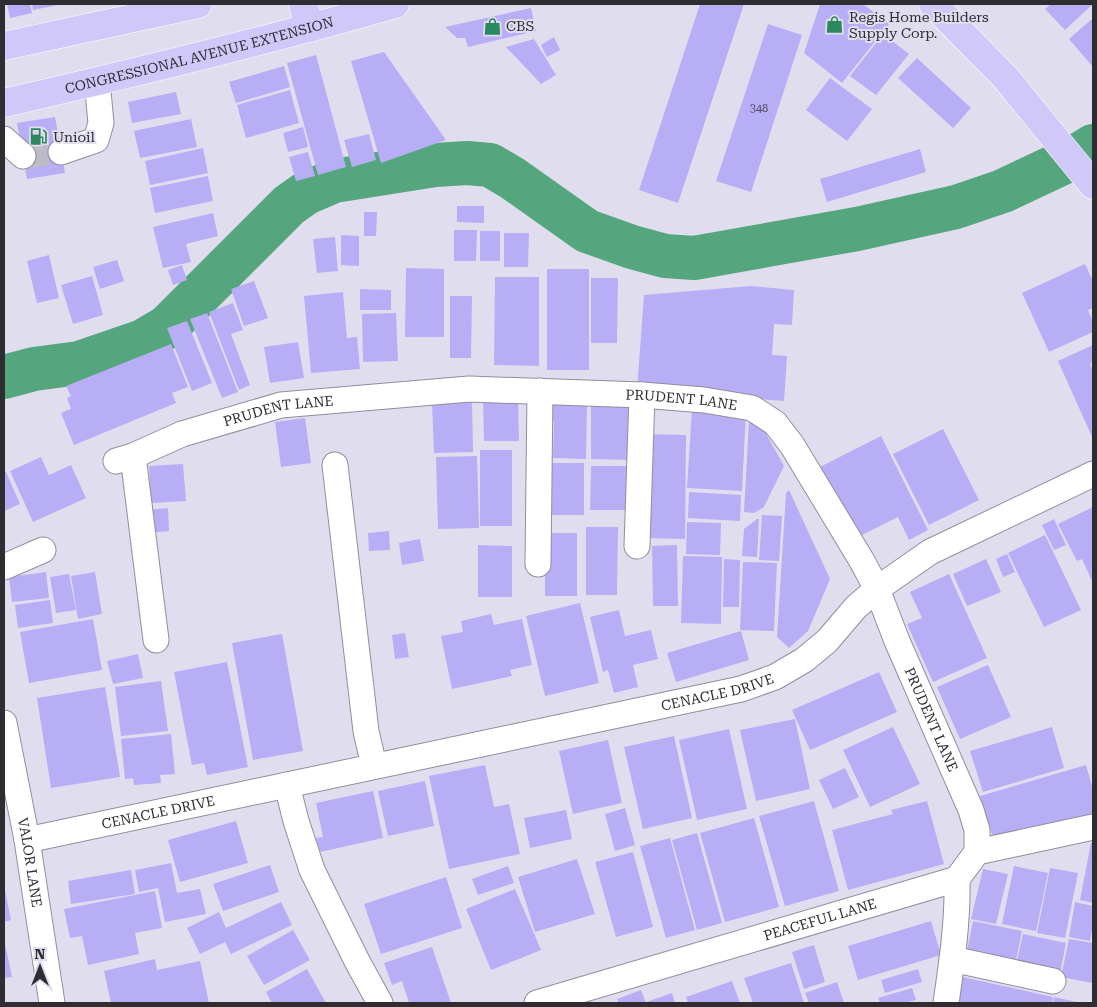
<svg xmlns="http://www.w3.org/2000/svg" width="1097" height="1007" font-family="'Roboto Serif',serif">
<style>
.lines{fill:none;stroke-linecap:round;stroke-linejoin:round}
.river{stroke:#55a67e;stroke-width:44}
.building{fill:#b8aef6}
.minor-tunnel{stroke:#bcbbc8;stroke-width:25;stroke-dasharray:25 12;stroke-linecap:butt}
.minor-casing{stroke:#8f8e9c;stroke-width:27}
.major-casing{stroke:#fff;stroke-width:29}
.minor{stroke:#fff;stroke-width:25}
.major{stroke:#d0c8f9;stroke-width:28}
.labels{text-anchor:middle;dominant-baseline:central;stroke-width:4;stroke-linejoin:round;paint-order:stroke}
.number-label{font-size:11px;fill:#504d63}
.poi-label{font-size:14px;fill:#2d2d32;stroke:#e0deee;text-anchor:start}
.street-label{font-size:14px;fill:#2d2d32;stroke:#e0deee}
</style>
<rect width="100%" height="100%" fill="#e0deee"/>
<g class="lines">
<path class="river" d="M4,377l30,-8 45,-6 64,-22 24,-14 122,-122 17,-12 28,-12 101,-16 32,-2 23,2 22,13 75,53 45,16 33,9 29,2 163,-29 99,-22 47,-16 72,-34 18,-11"/>
</g>
<path class="building" d="M7,4h23l2,9 -22,5z
M32,4h26v1l-25,5z
M700,4h44l-66,199 -39,-13z
M820,4h43l26,20 -47,59 -38,-30z
M1051,4h42l-28,26 -20,-21z
M531,8l5,23 -68,16 -3,-9h-8l-12,-11z
M1093,18v49l-24,-28z
M768,24l34,11 -51,157 -35,-11z
M883,34l26,20 -33,41 -26,-19z
M554,37l6,13 -13,7 -6,-12z
M534,39l22,36 -15,9 -35,-37z
M384,52l62,88 -65,23 -30,-102z
M316,55l30,112 -28,8 -31,-112z
M917,58l54,50 -18,20 -55,-50z
M284,66l6,21 -54,16 -7,-21z
M830,78l42,31 -25,32 -41,-31z
M290,90l9,33 -53,15 -9,-33z
M176,92l5,22 -49,9 -4,-21z
M55,117l10,56 -38,6 -10,-56z
M191,119l6,28 -57,11 -6,-27z
M303,127l5,20 -20,5 -5,-19z
M369,134l7,26 -24,7 -8,-27z
M203,148l5,25 -58,12 -5,-24z
M920,149l6,23 -99,30 -7,-23z
M308,152l7,24 -19,5 -7,-24z
M208,176l5,25 -58,12 -5,-25z
M457,206h27v17l-27,-1z
M364,212h13l-1,24h-12z
M213,213l5,23 -32,8 5,18 -28,6 -10,-41z
M454,230h23l-1,31h-22z
M480,231h20v30h-20z
M504,233h25l-1,34h-24z
M341,235l18,1v30l-18,-1z
M335,237l3,34 -21,2 -4,-34z
M49,255l10,43 -22,5 -10,-42z
M117,260l7,21 -24,8 -7,-22z
M1085,264l8,17v27l-5,2 5,12v10l-44,20 -27,-59z
M182,265l5,15 -14,5 -5,-15z
M406,268l38,1v68h-39z
M547,269h42v101h-42z
M92,276l11,39 -30,9 -12,-39z
M495,277h44v89l-45,-1z
M591,278h27l-1,65h-26z
M254,281l14,37 -24,8 -13,-37z
M751,286l43,4 -2,35 -18,-1 -2,31 15,1 -3,45 -147,-11 7,-95z
M360,289l31,1v20h-31z
M343,292l4,46 10,-1 3,32 -49,4 -7,-77z
M450,296h22l-1,62h-21z
M233,303l10,27 -12,4 19,51 -11,5 -30,-78z
M207,313l31,79 -16,6 -32,-79z
M396,313l2,48 -35,1 -1,-48z
M187,321l25,62 -20,8 -25,-63z
M298,342l6,36 -34,5 -6,-36z
M171,344l17,43 -16,6 4,10 -102,42 -13,-32 10,-4 -4,-11 4,-2 -5,-10z
M1093,345v17l-3,2 3,7v68l-35,-78z
M483,395h35l1,46h-35z
M472,401l1,51 -39,1 -2,-50z
M591,401h45l-1,59 -44,-1z
M547,402l40,1 -1,56 -33,-1 1,-37 -7,-1z
M692,409l54,3 -4,79 -55,-3z
M305,418l6,45 -30,4 -6,-45z
M749,420l10,1 25,45 -20,41 -10,6 -10,-1z
M943,429l36,71 -50,25 -36,-71z
M647,434l39,1 -1,104 -39,-1z
M881,436l47,94 -19,10 -11,-23 -48,24 -36,-71z
M480,450h32v76h-32z
M477,456l2,72 -41,1 -2,-72z
M41,457l8,18 22,-10 15,33 -53,24 -23,-51z
M548,463h36v52h-36z
M183,464l3,37 -35,2 -2,-37z
M591,466h43v55h-9l1,-11h-36z
M4,472h2l14,32 -16,7z
M789,490l41,89 -22,52 -19,17 -12,-11 9,-144z
M689,492l52,3 -1,26 -52,-3z
M1093,507v76l-11,-24 -5,2 -19,-37z
M168,508l1,23 -22,2 -2,-23z
M762,515l20,1 -3,45 -20,-1z
M757,519h2l-2,38 -15,-1 2,-27z
M1054,519l12,26 -12,5 -12,-25z
M687,522l34,1 -1,32 -34,-1z
M586,527h32l-1,68h-31z
M389,531l1,19 -21,1 -1,-18z
M545,533h32v63h-32z
M1045,535l36,75 -37,17 -36,-74z
M420,539l4,22 -22,4 -3,-22z
M478,545l34,1v51h-34z
M677,545l1,61h-25l-1,-60z
M1007,554l8,18 -12,5 -7,-18z
M683,556l39,1 -1,67 -40,-1z
M724,559l16,1 -1,47h-16z
M986,559l15,33 -34,14 -14,-32z
M743,562l34,1 -3,68 -34,-1z
M46,572l3,26 -37,4 -3,-25z
M95,572l7,42 -24,5 -7,-43z
M69,574l7,36 -20,3 -6,-36z
M949,574l38,84 -54,24 -26,-58 15,-6 -12,-26z
M50,600l3,23 -35,5 -3,-23z
M580,603l19,80 -54,13 -19,-80z
M619,610l6,26 26,-6 7,29 -25,6 5,22 -24,6 -6,-23 -5,2 -13,-55z
M491,614l3,11 28,-6 10,46 -22,5 2,6 -60,13 -11,-53 22,-4 -2,-11z
M93,619l9,51 -73,13 -9,-51z
M741,631l8,29 -73,22 -9,-29z
M405,633l4,24 -14,2 -3,-24z
M282,634l21,117 -50,9 -21,-117z
M138,654l5,24 -30,6 -6,-23z
M227,662l21,105 -41,8 -3,-12 -12,2 -18,-93z
M988,665l23,52 -51,22 -23,-52z
M879,672l18,40 -87,38 -18,-40z
M161,681l7,50 -47,5 -6,-49z
M105,687l15,90 -69,11 -14,-90z
M795,719l15,70 -54,12 -16,-71z
M893,727l27,57 -50,23 -27,-57z
M1052,727l12,41 -81,24 -13,-41z
M729,729l18,80 -50,11 -18,-80z
M171,734l4,40 -15,1 1,8 -27,2 -1,-7 -8,1 -4,-40z
M674,736l18,82 -49,11 -19,-82z
M608,740l14,63 -49,11 -14,-63z
M485,765l9,42 15,-3 11,50 -71,15 -20,-93z
M1086,765l7,25v25l-98,29 -15,-48z
M845,768l14,29 -26,12 -14,-29z
M425,781l9,45 -46,10 -10,-45z
M373,791l10,47 -63,14 -4,-14 7,-1 -7,-34z
M814,801l25,90 -54,15 -26,-90z
M927,801l17,63 -96,26 -16,-60 61,-16 -2,-4z
M625,808l10,37 -20,6 -10,-37z
M566,810l6,29 -42,9 -6,-30z
M754,818l25,89 -54,15 -25,-89z
M236,821l12,42 -68,19 -12,-42z
M697,833l25,90 -25,7 -25,-90z
M670,838l25,92 -29,8 -26,-92z
M1091,843h2v60l-13,-3z
M633,852l20,75 -37,10 -21,-75z
M577,859l18,55 -60,18 -17,-55z
M171,863l6,30 23,-4 6,25 -41,8 -7,-34 -19,4 -4,-22z
M270,865l9,27 -56,19 -10,-27z
M508,866l6,17 -36,12 -6,-16z
M1014,866l34,7 -12,58 -34,-7z
M1050,868l28,5 -13,65 -28,-5z
M983,869l25,5 -12,50 -25,-5z
M131,870l4,24 -64,10 -3,-23z
M446,877l16,51 -81,26 -17,-50z
M4,885l7,35 -7,2z
M515,889l26,61 -50,20 -25,-61z
M155,891l7,37 -27,5 4,21 -51,11 -6,-29 -12,2 -6,-29z
M281,902l11,23 -61,29 -6,-12 -25,12 -13,-26 32,-16 7,16z
M1075,902l18,4v18l-3,17 -21,-4z
M931,921l10,34 -83,25 -10,-34z
M973,921l49,10 -8,39 -49,-10z
M293,930l17,30 -46,25 -17,-29z
M1023,934l43,9 -7,35 -44,-9z
M4,939l8,38 -8,1z
M1069,939l24,4v40l-32,-6z
M814,945l11,37 -21,7 -12,-37z
M432,947l19,56h-42l-7,-22 -10,4 -8,-22z
M155,959l2,11 43,-9 9,42h-98l-7,-32z
M791,963l13,40h-51l-9,-25z
M307,969l19,34h-54l-6,-11z
M918,969l4,13 -37,11 -4,-13z
M958,976l95,21 -1,6h-100z
M732,981l8,22h-52l-2,-6z
M837,982l7,21h-35l-4,-10z
M912,988l4,12 -12,3h-24l-2,-5z
M641,990l5,13h-27l-2,-4z
M672,993l3,10h-28l-1,-1z
M1054,997l23,5v1h-24z"/>
<g class="lines">
<path class="minor-tunnel" d="M23,156l38,-4"/>
<defs>
<g id="minor">
<path d="M4,139l19,17"/>
<path d="M61,152l35,-12 5,-17 -4,-42"/>
<path d="M133,456l23,184"/>
<path id="s1" d="M116,461l17,-5 49,-22 99,-29 188,-16 173,6 62,5 48,8 23,15 17,22 70,116 15,28 20,52 74,169 6,20v22"/>
<path d="M335,465l31,266 8,35"/>
<path d="M637,546l5,-151"/>
<path d="M538,564l2,-173"/>
<path d="M4,567l39,-17"/>
<path id="s2" d="M4,723l23,117 25,163"/>
<path d="M287,785l9,36 16,49 45,91 23,42"/>
<path id="s3" d="M27,840l714,-151 34,-12 29,-17 23,-19 29,-34 21,-18 53,-37 163,-78"/>
<path d="M952,959l101,22"/>
<path id="s4" d="M537,1003l420,-124 20,-27 116,-25"/>
<path d="M946,1003c6,-41 12,-83 11,-124"/>
</g>
<g id="major">
<path d="M303,4l7,24"/>
<path d="M933,4l71,72 89,109"/>
<path d="M4,46l194,-42"/>
<path id="s5" d="M4,103c131,-30 262,-62 391,-99"/>
</g>
</defs>
<use href="#minor" class="minor-casing"/>
<use href="#major" class="major-casing"/>
<use href="#minor" class="minor"/>
<use href="#major" class="major"/>
</g>
<defs>
<symbol id="shop-bare" viewBox="-9 -9 18 18"><path d="M-5-2.5h2.3a2.7 3.5 0 0 1 5.4 0H5L5.5 6h-11ZM-1.5-2.5h3a1.5 2.3 0 0 0-3 0Z" fill="#2b875e" stroke="#e0deee" stroke-width="2.5" paint-order="stroke"/></symbol>
<symbol id="fuel-bare" viewBox="-9 -9 18 18"><path d="M-5.5-6h7V0h2V4h1.3V-2.5L3-4.5l.8-.8L6-3V5H2.5V1h-1V6h-7ZM-4.2-4.7v3.2H.2V-4.7Z" fill="#2b875e" stroke="#e0deee" stroke-width="2.5" paint-order="stroke"/></symbol>
</defs>
<g fill-rule="evenodd">
<use href="#shop-bare" x="822" y="12" width="25" height="25"/>
<use href="#shop-bare" x="480" y="14" width="25" height="25"/>
<use href="#fuel-bare" x="26" y="124" width="25" height="25"/>
</g>
<g class="labels">
<g class="number-label">
<text x="759" y="108">348</text>
</g>
<g class="poi-label">
<text x="849" y="17">Regis Home Builders<tspan x="849" dy="16">Supply Corp.</tspan></text>
<text x="506" y="26">CBS</text>
<text x="53" y="137">Unioil</text>
</g>
<g class="street-label">
<text stroke="none"><textPath href="#s5" startOffset="201">CONGRESSIONAL AVENUE EXTENSION</textPath></text>
<text stroke="none"><textPath href="#s1" startOffset="576">PRUDENT LANE</textPath></text>
<text stroke="none"><textPath href="#s1" startOffset="171">PRUDENT LANE</textPath></text>
<text stroke="none"><textPath href="#s3" startOffset="706">CENACLE DRIVE</textPath></text>
<text stroke="none"><textPath href="#s1" startOffset="1011">PRUDENT LANE</textPath></text>
<text stroke="none"><textPath href="#s3" startOffset="134">CENACLE DRIVE</textPath></text>
<text stroke="none"><textPath href="#s2" startOffset="142">VALOR LANE</textPath></text>
<text stroke="none"><textPath href="#s4" startOffset="295">PEACEFUL LANE</textPath></text>
</g>
</g>
<rect width="1097" height="1007" fill="none" stroke="#2d2d32" stroke-width="10"/>
<g transform="translate(40 967)" stroke="#e0deee" stroke-width="4" paint-order="stroke">
<path d="M0-4L9 19L0 12L-9 19Z" fill="#2d2d32"/>
<text y="-8" font-size="14" font-weight="bold" text-anchor="middle" fill="#2d2d32">N</text>
</g>
</svg>
